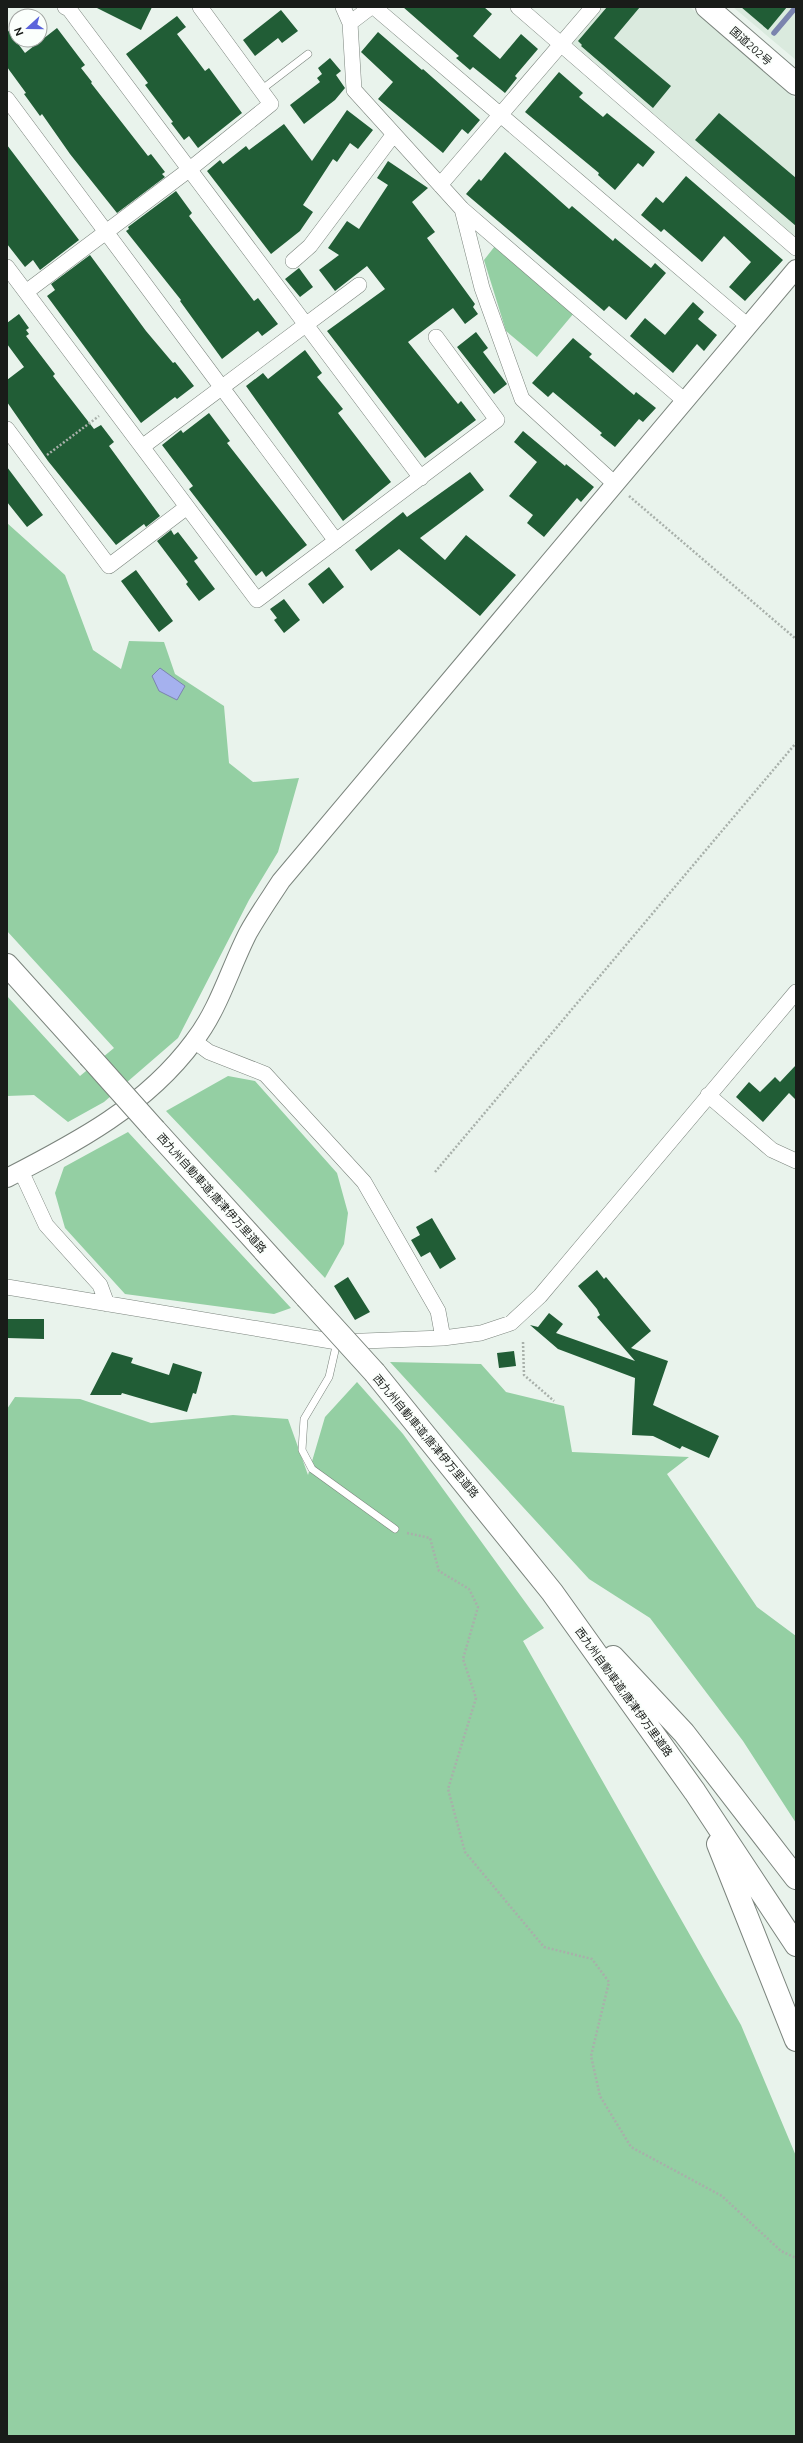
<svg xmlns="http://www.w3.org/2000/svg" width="803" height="2443" font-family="Ubuntu,'Noto Sans JP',sans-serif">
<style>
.built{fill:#daeade}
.green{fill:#94cfa3}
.water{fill:#a5b1ee;stroke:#7b84ae}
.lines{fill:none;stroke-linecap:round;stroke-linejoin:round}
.stream{stroke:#7b84ae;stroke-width:5.5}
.building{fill:#215d36}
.service-casing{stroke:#7b847d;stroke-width:8}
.minor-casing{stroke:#7b847d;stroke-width:16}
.tertiary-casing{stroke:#7b847d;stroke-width:20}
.trunk-casing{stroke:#7b847d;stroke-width:24}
.motorway-casing{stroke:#7b847d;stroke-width:24}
.path{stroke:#a8b0aa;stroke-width:2.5;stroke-dasharray:2 2;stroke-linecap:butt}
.service{stroke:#fff;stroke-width:7}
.minor{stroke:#fff;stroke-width:15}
.tertiary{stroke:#fff;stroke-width:18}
.trunk{stroke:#fff;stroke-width:22}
.motorway{stroke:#fff;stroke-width:22}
.motorway-bridge-casing{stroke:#7b847d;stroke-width:24;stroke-linecap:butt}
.motorway-bridge{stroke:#fff;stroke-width:22}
.labels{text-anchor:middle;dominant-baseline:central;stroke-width:4;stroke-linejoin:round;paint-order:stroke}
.street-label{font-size:11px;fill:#191c19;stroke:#fbfffc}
</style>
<rect width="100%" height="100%" fill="#e9f3ec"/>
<path class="built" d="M600,7h90l106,92v139l-226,-197z
M733,7h63v53z"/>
<path class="green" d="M495,246l79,67 -37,44 -31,-26 -22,-71z
M7,523l58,52 28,75 28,19 8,-28 35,1 11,32 49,32 5,57 24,19 46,-4 -21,74 -29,48 -71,138 -74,64 -36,20 -34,-27 -27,1v-100l73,80 34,-28 -107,-117z
M228,1076l27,5 82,92 11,40 -4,31 -19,34 -159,-167z
M128,1132l163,176 -17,6 -149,-20 -60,-66 -10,-35 9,-26z
M390,1362l91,2 25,28 58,14 8,46 117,5 -22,17 90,133 39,29v187l-53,-82 -93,-123 -61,-39z
M357,1382l46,52 141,194 -21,13 218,384 55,131v280h-789v-1027l8,-12 65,2 71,24 82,-8 55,4 20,56 17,-58z"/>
<path class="water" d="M160,668l25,18 -8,14 -18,-9 -7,-15z"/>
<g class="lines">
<path class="stream" d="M774,33l22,-26"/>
</g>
<path class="building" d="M95,7h57l-11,23z
M403,7h81l8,7 -19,22 27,23 21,-25 17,15 -23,27 2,2 -12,15 -32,-26 -3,3 -14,-12 3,-2z
M607,7h33l-26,31 57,48 -18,22 -72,-62 1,-1 -4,-4z
M741,7h46l-19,23z
M281,10l17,21 -16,12 -4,-5 -23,18 -12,-16z
M177,16l9,11 -9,7 28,37 4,-3 33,45 -44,35 -9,-12 -5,4 -13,-17 2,-1 -28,-37 3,-2 -22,-29z
M57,28l28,37 -4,3 11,14 -1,1 57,73 3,-2 14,18 -3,2 3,3 -48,36 -47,-59 -28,-40 -2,2 -16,-22 2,-1 -19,-26v-38l18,24z
M378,32l44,38 1,-1 57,51 -12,14 -6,-5 -19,24 -65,-54 15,-17 -32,-30z
M330,58l11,13 -5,4 9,13 -10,12 -31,24 -14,-19 30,-23 -3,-4 5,-4 -4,-6z
M559,72l24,21 -4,4 24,20 4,-4 48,39 -12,15 -5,-4 -23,27 -17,-15 1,-2 -74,-61z
M347,110l26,20 -15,19 -8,-6 -13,19 -4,-3 -30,46 10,7 -13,19 -29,23 -64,-83 13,-11 3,4 23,-18 3,4 35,-26 28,37z
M719,113l77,65v48l-101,-86z
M7,145l72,95 -39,30 -7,-10 -8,7 -18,-23z
M505,152l64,57 3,-3 41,35 2,-3 36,30 4,-5 11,10 -40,47 -17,-14 -5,5 -138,-117 13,-15 2,2z
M388,161l40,27 -16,14 23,30 -8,6 48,66 -2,3 5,7 -13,10 -12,-16 -45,34 50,62 3,-3 15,19 -51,38 -98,-127 58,-42 -18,-23 -32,25 -16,-21 20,-15 -11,-7 19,-27 12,8 29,-44 -11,-7z
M686,176l97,84 -38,41 -16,-14 22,-25 -27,-26 -22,26 -38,-33 -3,3 -20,-17 15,-18 7,6z
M176,191l16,22 -3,3 65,85 4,-3 20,26 -16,12 -4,-5 -36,28 -42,-58 1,-1 -55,-69 3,-2 -1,-2z
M90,255l56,76 27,32 2,-1 19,24 -17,13 -2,-2 -34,26 -94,-127 8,-6 -4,-6z
M299,268l14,19 -13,10 -15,-18z
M693,302l11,10 -6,7 19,16 -13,16 -7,-7 -24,29 -43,-37 15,-18 20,17z
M19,314l10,14 -3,2 3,4 -3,2 29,38 -2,2 41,53 7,-4 13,17 -5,4 51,70 -14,11 -2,-3 -28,21 -68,-84 -41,-59v-22l17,-13 -17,-23v-21z
M476,332l12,16 -5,4 24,32 -13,10 -37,-47z
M573,338l19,16 -3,3 45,38 2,-3 20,16 -13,14 -4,-3 -24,28 -15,-12 2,-2 -49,-41 -5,5 -16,-14z
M305,350l17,23 -5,4 26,32 -5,4 53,69 -48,39 -97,-135 17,-13 5,6z
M209,413l21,28 -3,2 80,102 -41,32 -4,-6 -6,5 -67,-87 4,-3 -31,-41 19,-15 2,3z
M523,431l42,35 1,-2 28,23 -13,15 -4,-4 -33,39 -17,-14 6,-8 -24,-19 28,-34 -23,-20z
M7,467l36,48 -16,12 -20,-25z
M470,472l14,18 -64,48 25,22 21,-25 50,40 -36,41 -81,-67 -28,22 -16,-21 48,-38 4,5z
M171,530l3,5 4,-3 20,26 -4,3 21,28 -16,12 -13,-17 2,-2 -31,-41z
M329,567l15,20 -21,17 -15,-20z
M136,570l37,51 -14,11 -38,-51z
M284,599l16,21 -16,13 -10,-13 3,-2 -7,-9z
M796,1065v35l-7,-7 -26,29 -27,-25 13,-15 11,10 15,-15 5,5z
M432,1218l24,41 -16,10 -10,-17 -9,5 -10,-17 9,-5 -4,-8z
M597,1270l7,9 2,-2 45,54 -20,17 37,13 -15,44 66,31 -10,22 -27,-12 -2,3 -27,-13 -21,-1 3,-57 -77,-29 -28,-24 8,2 11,-14 14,11 -7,9 79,28 -38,-44 3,-2 -3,-6 -19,-23z
M348,1277l22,35 -15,8 -21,-34z
M7,1319h37v20l-37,-1z
M514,1351l2,15 -17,2 -2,-15z
M112,1352l21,6 -2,5 38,12 4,-12 29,9 -6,22 -3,-1 -6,19 -65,-19 -1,2h-31z"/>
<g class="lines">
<defs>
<path id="service" d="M261,90l47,-36
M337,1342l-8,35 -25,42 -2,31 10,19 83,60"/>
<path id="minor" d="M65,7l4,2 352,469
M343,7l7,16 4,67 108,119 223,192
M374,7l374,319
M518,7l278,241
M350,23l21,-16
M7,99l329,442
M440,185l153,-178
M462,209l20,79 40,111 93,85
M293,261l17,-15 84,-112
M7,267l250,333 240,-180 -61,-83
M26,292l164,-123 81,-65 -71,-97
M7,429l102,137 78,-59
M142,447l217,-162
M194,1041l15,11 56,22 99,108 74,129 5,27
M708,1095l64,55 24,11
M21,1171l25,54 54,60 7,19
M7,1287l330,55 106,-4 38,-5 30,-10 29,-27 256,-304"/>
<path id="tertiary" d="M7,1178c70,-36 139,-72 187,-137 25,-32 36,-73 54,-108 10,-18 22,-35 33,-52l515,-612"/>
<path id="trunk" d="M707,7l89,77"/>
<path id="motorway" d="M7,965l82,91
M155,1130l151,167
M375,1373l177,219 143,200 101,153
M613,1657l71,76 112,145
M718,1844l78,196"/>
</defs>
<use href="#service" class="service-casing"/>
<use href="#minor" class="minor-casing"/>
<use href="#tertiary" class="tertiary-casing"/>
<use href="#trunk" class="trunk-casing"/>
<use href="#motorway" class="motorway-casing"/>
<path class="path" d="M47,455l52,-39
M629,496l167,143
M435,1172l361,-429
M523,1342l1,33 30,26
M407,1533l23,5 9,33 30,18 9,18 -15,52 13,39 -28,91 17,63 79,95 48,12 17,23 -18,74 9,40 31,51 91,49 59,55 15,7"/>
<use href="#service" class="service"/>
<use href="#minor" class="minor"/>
<use href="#tertiary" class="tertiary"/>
<use href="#trunk" class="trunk"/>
<use href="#motorway" class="motorway"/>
<defs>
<path id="motorway-bridge" d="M89,1056l66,74
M306,1297l69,76"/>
</defs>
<use href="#motorway-bridge" class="motorway-bridge-casing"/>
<use href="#motorway-bridge" class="motorway-bridge"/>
</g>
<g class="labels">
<g class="street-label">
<text transform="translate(751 46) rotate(41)">国道202号</text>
<text transform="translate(212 1193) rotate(48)">西九州自動車道;唐津伊万里道路</text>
<text transform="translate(426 1436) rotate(50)">西九州自動車道;唐津伊万里道路</text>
<text transform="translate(624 1692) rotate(54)">西九州自動車道;唐津伊万里道路</text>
</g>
</g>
<rect width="803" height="2443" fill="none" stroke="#191c19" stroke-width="16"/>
<g transform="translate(28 28) rotate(249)"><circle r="19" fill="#fbfffc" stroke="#a1a4a1"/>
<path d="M0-3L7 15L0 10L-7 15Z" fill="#5b64db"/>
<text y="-6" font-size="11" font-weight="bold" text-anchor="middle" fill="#191c19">N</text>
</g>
</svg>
